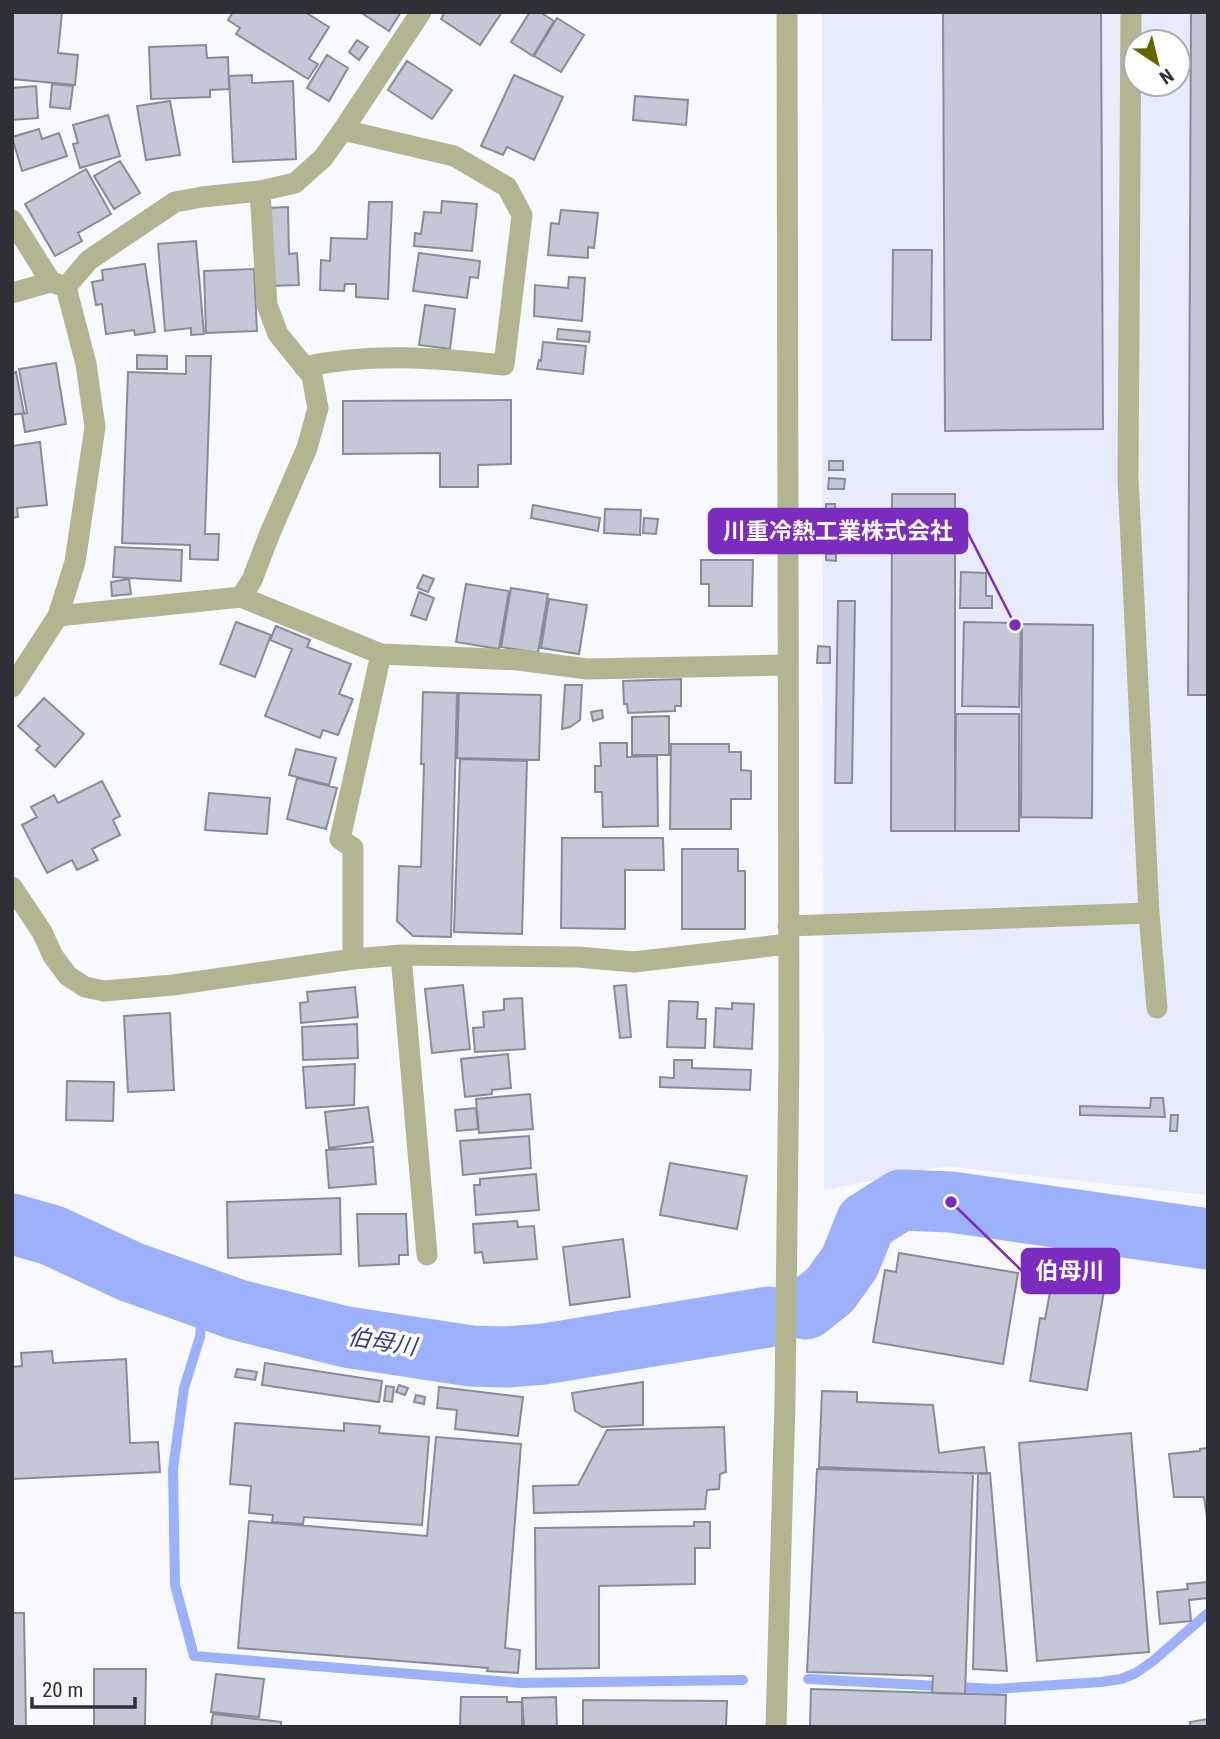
<svg xmlns="http://www.w3.org/2000/svg" width="1220" height="1739" font-family="'Roboto Condensed','Noto Sans JP',sans-serif">
<style>
.built{fill:#e6ebfd;fill-rule:evenodd}
.lines{fill:none;stroke-linecap:round;stroke-linejoin:round}
.stream{stroke:#9cb0fc;stroke-width:10}
.river{stroke:#9cb0fc;stroke-width:61}
.building{fill:#c3c7d6;stroke:#888c9a;stroke-width:2}
.minor{stroke:#b2b590;stroke-width:21}
.labels{text-anchor:middle;dominant-baseline:central;stroke-width:7;stroke-linejoin:round;paint-order:stroke}
.water-label{font-size:23px;font-style:italic;fill:#2f3a91;stroke:#fff}
.leader{fill:none;stroke:#7b2cbf;stroke-width:2.5}
.callout-dot{fill:#7b2cbf;stroke:#fff;stroke-width:2.5}
.callout{fill:#7b2cbf;stroke:#7b2cbf;stroke-width:2.5}
.callout-label{font-size:23px;text-anchor:middle;font-weight:bold;fill:#fff}
</style>
<rect width="100%" height="100%" fill="#f7f9ff"/>
<path class="built" d="M822,12h386v1183l-263,-29 -121,24zM1136,42h42v42h-42z"/>
<g class="lines">
<path class="stream" d="M203,1297l-3,40 -16,51 -11,81 2,116 19,71 327,27 222,-3
M808,1679l187,10 106,-7 20,-3 15,-6 17,-12 55,-48"/>
<path class="river" d="M12,1224l39,11 80,37 107,38 108,27 125,19 35,1 38,-3 224,-37
M806,1309l24,-19 20,-28 16,-40 35,-22 50,2 257,37"/>
</g>
<path class="building" d="M12,12h50l-4,41 20,2 -3,30 -63,-6z
M233,12h72l24,15 -20,32 9,5 -10,15 -72,-45 4,-6 -12,-8z
M360,12h41l-12,19z
M445,12h57l-22,33 -39,-26z
M530,12h10l14,9 -21,35 -22,-14z
M943,12h158l2,417 -158,2z
M1191,12h17v683h-20z
M557,18l27,17 -23,37 -27,-16z
M357,40l11,7 -9,13 -10,-8z
M206,45l1,13 21,-1 1,32 -19,1v7l-59,2 -2,-52z
M327,55l21,13 -19,33 -22,-13z
M407,61l45,29 -20,29 -44,-29z
M252,75v8l41,-2 3,78 -63,3 -4,-86z
M514,75l49,22 -29,63 -27,-13 -4,8 -22,-9z
M52,84l21,2 -3,23 -20,-2z
M36,86l2,32 -26,2v-32z
M635,96l53,4 -2,25 -53,-5z
M170,101l10,54 -34,5 -9,-54z
M108,115l12,41 -40,12 -7,-24 5,-1 -5,-18z
M39,129l3,10 17,-6 8,23 -45,15 -10,-34z
M120,161l20,32 -26,16 -20,-33z
M86,169l25,45 -33,19 4,8 -27,15 -30,-52z
M442,201l35,3 -5,47 -58,-5 1,-13 6,1 3,-22 17,1z
M369,202h23l-4,97 -32,-2v-13h-11l-1,7 -24,-1 1,-30 9,1 1,-23 36,1z
M288,207l1,47 8,-1 2,32 -30,1 -2,-78z
M561,210l37,3 -4,35 -6,-1v11l-40,-3 3,-32 8,1z
M196,241l8,93 -13,1v-7l-26,3 -7,-87z
M893,250h39l-1,90h-39z
M419,253l61,8 -2,17 -8,-1 -3,21 -54,-7z
M145,264l10,68 -20,3 -1,-5 -28,4 -4,-30 -6,1 -4,-23 11,-2 -1,-10z
M254,269l3,62 -51,2 -2,-62z
M569,277l16,1 -3,43 -48,-5 1,-31 33,3z
M425,305l30,4 -5,40 -31,-4z
M558,329l32,3 -1,10 -32,-3z
M543,342l43,4 -3,28 -46,-5 2,-9 2,1z
M137,355l30,1v13h-30z
M186,356h25l-6,178h14l-1,26 -28,-1v-14l-68,-2 6,-171 58,2z
M56,363l10,61 -41,8 -3,-18 5,-1 -8,-44z
M16,372l8,41 -12,2v-42z
M511,400v64l-33,1v22h-38v-34l-97,1v-53z
M40,442l7,63 -30,3 1,9 -6,1v-72z
M829,461h14v9h-14z
M829,478l16,1 -1,10h-16z
M892,494h63v337h-64z
M826,504h9v15h-9z
M533,505l67,13 -2,13 -67,-13z
M605,509l36,1 -1,25 -36,-2z
M644,518l14,1 -2,15 -13,-1z
M115,547l67,3 -1,31 -68,-4z
M826,554h10v7l-10,-1z
M701,560h52l-1,46h-43v-22h-8z
M961,572l25,1v23h6v12h-32z
M423,575l11,4 -6,13 -11,-4z
M129,579l2,15 -19,2 -1,-14z
M466,584l43,7 -10,58 -43,-7z
M511,588l37,6 -10,59 -37,-6z
M419,592l15,6 -8,22 -15,-5z
M549,599l38,6 -8,49 -38,-6z
M838,601h17l-3,182h-17z
M236,622l35,13 -16,42 -35,-13z
M964,622l57,1 -2,84 -57,-1z
M1022,624l71,1 -1,193 -71,-1z
M276,626l34,14 -3,7 44,17 -12,30 14,5 -15,36 -15,-5 -3,8 -55,-22 27,-67 -22,-9z
M818,646l12,1v16h-13z
M681,679v27h-6v5l-47,2 -1,-9h-3l-1,-23z
M565,685h17l-2,35 -10,7 -8,2z
M423,692l34,1 -6,244 -38,-1 -16,-15 2,-55 22,1 3,-103h-3z
M459,693l82,2 -2,65 -82,-2z
M44,698l40,36 -29,33 -19,-17 4,-4 -22,-20z
M602,710l1,8 -10,3 -2,-9z
M956,714h63v117h-64z
M669,716v39h-37v-38z
M600,743h27v14l30,-1 1,70 -55,1 -1,-35h-7v-26h6z
M671,744h58v8h12v18l10,1v28h-20v30h-61z
M296,749l40,9 -7,27 -40,-10z
M460,759l67,2 -5,173 -68,-2z
M297,778l40,10 -11,41 -39,-10z
M102,781l18,35 -7,4 7,15 -28,14 6,11 -21,10 -5,-10 -25,13 -25,-48 15,-8 -6,-10 23,-12 4,8z
M209,793l61,5 -3,36 -62,-4z
M562,838h101l1,32h-39v59l-64,-1z
M682,849h56v22h7v58h-63z
M463,985l7,64 -38,4 -7,-64z
M626,985l5,52 -11,1 -6,-52z
M355,987l3,30 -57,6 -1,-20 8,-1 -1,-10z
M522,998l3,51 -50,3 -2,-24 11,-1 -1,-15 21,-2v-11z
M669,1001l29,1 -1,17h9l-1,29 -38,-1z
M732,1003l22,1 -2,45 -38,-2 2,-39 16,1z
M170,1013l4,77 -46,2 -4,-76z
M357,1024l1,34 -55,2 -1,-33z
M508,1054l3,34 -19,2v4l-27,3 -4,-38z
M674,1060h18v8l59,2 -1,20 -90,-3v-10l14,1z
M355,1064l-1,41 -48,3 -3,-41z
M67,1081l47,1 -1,39 -47,-1z
M530,1094l3,35 -54,4 -3,-34z
M1151,1098h12l2,19 -85,-2v-9l70,2z
M368,1107l5,35 -44,6 -4,-36z
M476,1108l2,21 -21,2 -2,-21z
M1171,1115h7l-1,16h-7z
M529,1136l2,32 -68,7 -3,-34z
M373,1147l3,37 -47,4 -3,-38z
M670,1163l77,13 -10,53 -77,-14z
M536,1174l3,36 -63,5 -2,-30h6v-6z
M340,1198l1,56 -113,4 -1,-56z
M357,1214h49l2,41h-9v9l-40,2z
M517,1221l1,6 16,-1 3,33 -53,4 -2,-11 -7,1 -2,-29z
M623,1239l7,58 -60,8 -7,-58z
M899,1253l119,20 -15,91 -130,-22 12,-72 11,2z
M1053,1276l52,9 -18,105 -57,-9 10,-63 5,1z
M52,1351l1,12 73,-4 4,84 28,-1 2,30 -148,7v-112l10,-1 -1,-13z
M265,1363l117,18 -3,21 -117,-17z
M237,1369l20,3 -2,8 -20,-3z
M643,1382v43l-41,2 -27,-16 -3,-18z
M399,1385l9,3 -3,7 -9,-3z
M386,1386l8,1 -2,15 -8,-1z
M439,1387l84,10 -5,39 -63,-7 2,-19 -20,-2z
M822,1391l35,1v10l76,3 6,48 45,-6 3,27 -168,-7z
M416,1395l9,2 -1,7 -10,-2z
M235,1423l109,8v-8l36,3 -1,7 50,4 -7,88 -118,-8 -1,7 -31,-2 1,-7 -24,-2 2,-27 -21,-2z
M724,1427l2,45 -6,2 -1,15 -12,1 -2,19 -171,4 -1,-27 45,-1 29,-55z
M1131,1433l18,219 -112,9 -18,-218z
M436,1437l85,7 -16,204 15,2 -2,23 -31,-2 1,-3 -250,-20 11,-127 178,15z
M1208,1448v76l-4,-27h-30l-5,-43 31,-3v-2z
M817,1469l156,4 -8,221 -33,-1 1,-17 -126,-4z
M978,1473h12l17,198 -34,-2z
M694,1522h16v26h-15v36l-96,2v82l-63,1 -1,-141 159,-2z
M1208,1582v16l-19,2 2,21 -31,3 -3,-32 31,-3 -1,-5z
M12,1613h12l2,114h-14z
M94,1669h52l-1,58h-51z
M216,1674l48,5 -5,38 -48,-5z
M811,1689l195,6 -1,32h-195z
M461,1697h46v5h15v25h-62z
M556,1697l1,30h-33l-2,-29z
M583,1700l144,1 -1,26h-143z
M213,1714l68,8v5h-70z
M1208,1719v8h-18v-5z"/>
<g class="lines">
<path class="minor" d="M1131,12l-3,466 21,435 8,95
M260,191l7,114 11,29 34,42 6,32 -11,40 -37,85 -18,47 -11,17 140,57 137,6 69,9 201,-4
M12,220l39,62 15,5
M66,287l23,-27 86,-58 27,-5 58,-6 35,-8 28,-25 20,-28 78,-118
M12,293l39,-11
M304,367c66,-15 133,-9 200,-2l18,-150 -15,-28 -53,-31 -111,-26
M58,616l183,-19
M12,687l46,-71 17,-54 20,-135 -9,-63 -20,-77
M12,887l30,45 11,24 15,20 17,11 19,4 69,-6 180,-26v-111l-13,-9 41,-185
M788,926l361,-13
M401,955l26,300
M353,959l48,-4 177,2 56,5 154,-18
M776,1727l9,-326 4,-349 -2,-1040"/>
</g>
<g class="labels">
<g class="water-label">
<text transform="translate(382 1342) rotate(9)">伯母川</text>
</g>
</g>
<path class="leader" d="M1015 625L967 531M951 1202L1022 1271"/>
<g class="callout-dot">
<circle cx="1015" cy="625" r="7"/>
<circle cx="951" cy="1202" r="7"/>
</g>
<g class="callout">
<rect x="709" y="509" width="258" height="44" rx="7"/>
<rect x="1022" y="1249" width="97" height="44" rx="7"/>
</g>
<g class="callout-label">
<text x="838" y="539">川重冷熱工業株式会社</text>
<text x="1070" y="1279">伯母川</text>
</g>
<rect width="1220" height="1739" fill="none" stroke="#2e3035" stroke-width="28"/>
<g transform="translate(1157 63) rotate(145)"><circle r="33" fill="#ffffff" stroke="#abacae" stroke-width="2"/>
<path d="M0-5L12 26L0 18L-12 26Z" fill="#646600"/>
<text y="-10" font-size="19" font-weight="bold" text-anchor="middle" fill="#2e3035">N</text>
</g>
<path d="M32 1697v10h103v-10" fill="none" stroke="#2e3035" stroke-width="3.5"/>
<text x="42" y="1697" font-size="21" fill="#2e3035" stroke="#ffffff" stroke-width="5" paint-order="stroke">20 m</text>
</svg>
